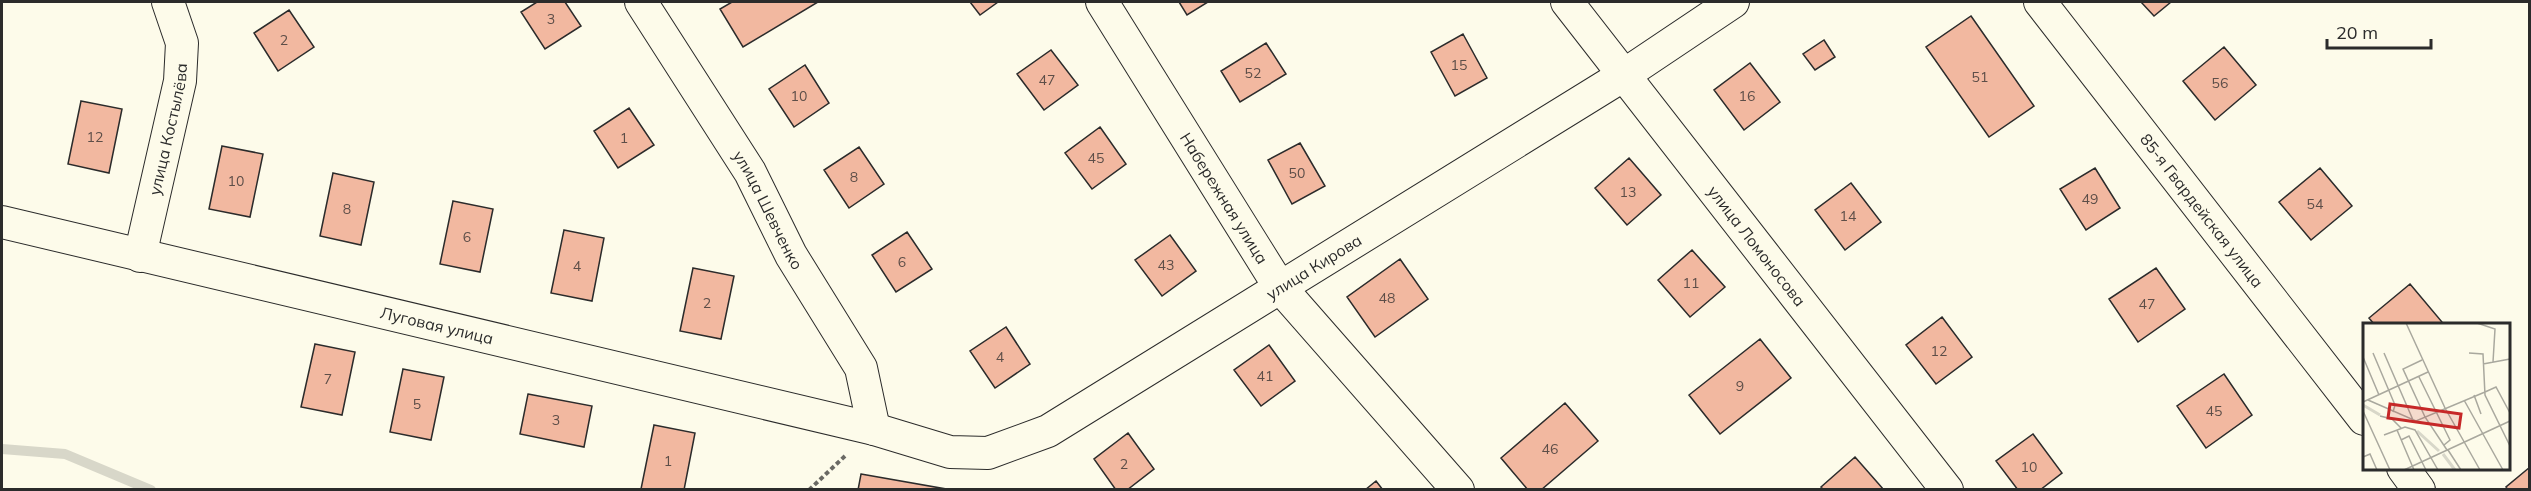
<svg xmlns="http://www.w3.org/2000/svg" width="2531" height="491" font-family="Mulish,sans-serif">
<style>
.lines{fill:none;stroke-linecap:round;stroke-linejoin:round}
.stream{stroke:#d8d7c9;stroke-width:10}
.building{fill:#f2b8a0;stroke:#2b2b2b;stroke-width:1.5}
.street-casing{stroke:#2b2b2b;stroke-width:34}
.path{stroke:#6a6964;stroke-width:4;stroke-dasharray:4.5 3;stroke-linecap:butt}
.street{stroke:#fdfbea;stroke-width:32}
.labels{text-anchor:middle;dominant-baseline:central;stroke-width:4.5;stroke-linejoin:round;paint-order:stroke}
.number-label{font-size:14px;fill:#5d4e48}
.street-label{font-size:16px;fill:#2b2b2b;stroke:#fdfbea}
.inset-river{fill:none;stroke:#d8d7c9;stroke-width:3}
.inset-road{fill:none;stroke:#a9a89e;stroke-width:1.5}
.view{fill:#c62828;fill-opacity:0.15;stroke:#c62828;stroke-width:3}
.inset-edge{fill:none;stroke:#2b2b2b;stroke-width:3}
</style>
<rect width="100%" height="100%" fill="#fdfbea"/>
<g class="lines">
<path class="stream" d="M2,449l63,5 86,36"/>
</g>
<path class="building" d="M537,2h28l16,24 -36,23 -24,-37z
M732,2h86l-75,45 -23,-38z
M970,2h28l-18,13z
M1179,2h29l-21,13z
M2141,2h30l-17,14z
M289,10l25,37 -36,24 -24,-38z
M1971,16l63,90 -45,31 -63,-90z
M1463,34l24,44 -32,18 -24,-44z
M1824,40l11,17 -20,13 -12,-16z
M1266,43l20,31 -46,28 -19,-31z
M2224,47l32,38 -41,35 -32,-39z
M1051,50l27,35 -34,25 -27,-36z
M1750,63l30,39 -36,28 -30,-40z
M805,65l24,38 -35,24 -25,-38z
M81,101l41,8 -13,64 -41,-9z
M629,108l25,37 -36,23 -24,-37z
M1100,127l26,37 -34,25 -27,-36z
M1300,143l25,43 -33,18 -24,-44z
M222,146l41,8 -13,63 -41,-8z
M859,147l25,37 -35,24 -25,-38z
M1629,158l32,37 -34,30 -32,-37z
M2095,168l25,40 -34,22 -26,-41z
M2320,168l32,38 -41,34 -32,-38z
M333,173l41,9 -13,63 -41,-9z
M1851,183l30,39 -36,28 -30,-40z
M453,201l40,8 -13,63 -40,-8z
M564,230l40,8 -12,63 -41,-8z
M907,232l25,37 -36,23 -24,-37z
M1170,235l26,36 -34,25 -27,-36z
M1692,250l33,37 -35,30 -32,-37z
M1400,259l28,40 -53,38 -28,-40z
M693,268l41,8 -13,63 -41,-8z
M2156,268l29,41 -47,33 -29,-43z
M2410,284l32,38 -3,2h-65l-5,-6z
M1942,317l30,40 -36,27 -30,-39z
M1006,327l24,37 -35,24 -25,-37z
M1760,339l31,39 -71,56 -31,-39z
M315,344l40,8 -13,63 -41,-8z
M1269,345l26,36 -34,25 -27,-36z
M403,369l41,8 -13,63 -41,-8z
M2224,374l28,41 -46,33 -29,-42z
M528,394l64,12 -8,41 -64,-13z
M1565,403l33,38 -57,49h-13l-27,-32z
M654,425l41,8 -11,57 -43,-1z
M1128,433l26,36 -27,21h-11l-22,-31z
M2033,434l29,39 -22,17h-22l-22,-29z
M1855,457l29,33h-60l-3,-3z
M2530,467v23h-22l-2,-3z
M861,474l85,15v1h-88z
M1376,481l7,9h-18z"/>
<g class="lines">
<defs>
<g id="street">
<path id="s1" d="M641,2l109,170 41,83 70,113 13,61"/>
<path id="s2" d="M1102,2l177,284 179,204"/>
<path id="s3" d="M1567,2l380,488"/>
<path id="s4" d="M2040,2l324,417"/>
<path id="s5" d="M2,222l872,207 76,23 38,1 60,-22 576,-356 109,-73"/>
<path id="s6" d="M140,256l40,-175 2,-38 -14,-41"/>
<path d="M2403,468l16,22"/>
</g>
</defs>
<use href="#street" class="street-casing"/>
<path class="path" d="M809,490l36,-34"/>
<use href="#street" class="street"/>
</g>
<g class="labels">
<g class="number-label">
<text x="551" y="19">3</text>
<text x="284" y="40">2</text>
<text x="1459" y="65">15</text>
<text x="1253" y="73">52</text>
<text x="1980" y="77">51</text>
<text x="1047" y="80">47</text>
<text x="2220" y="83">56</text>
<text x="799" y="96">10</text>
<text x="1747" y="96">16</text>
<text x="95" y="137">12</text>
<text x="624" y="138">1</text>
<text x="1096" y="158">45</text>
<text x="1297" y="173">50</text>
<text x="854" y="177">8</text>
<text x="236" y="181">10</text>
<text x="1628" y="192">13</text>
<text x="2090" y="199">49</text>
<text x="2315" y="204">54</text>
<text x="347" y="209">8</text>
<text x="1848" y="216">14</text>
<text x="467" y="237">6</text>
<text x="902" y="262">6</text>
<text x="1166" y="265">43</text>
<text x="577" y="266">4</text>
<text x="1691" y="283">11</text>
<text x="1387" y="298">48</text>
<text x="707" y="303">2</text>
<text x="2147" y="304">47</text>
<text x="1939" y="351">12</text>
<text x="1000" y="357">4</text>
<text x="1265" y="376">41</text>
<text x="328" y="379">7</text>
<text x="1740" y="386">9</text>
<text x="417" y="404">5</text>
<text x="2214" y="411">45</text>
<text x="556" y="420">3</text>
<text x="1550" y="449">46</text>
<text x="668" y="461">1</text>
<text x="1124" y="464">2</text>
<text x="2029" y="467">10</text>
</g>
<g class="street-label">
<text stroke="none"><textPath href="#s6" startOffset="130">улица Костылёва</textPath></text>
<text stroke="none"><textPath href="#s2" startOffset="231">Набережная улица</textPath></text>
<text stroke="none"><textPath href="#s4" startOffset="264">85-я Гвардейская улица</textPath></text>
<text stroke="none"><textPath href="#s1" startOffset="244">улица Шевченко</textPath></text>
<text stroke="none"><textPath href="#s3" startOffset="309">улица Ломоносова</textPath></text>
<text stroke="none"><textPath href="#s5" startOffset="1390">улица Кирова</textPath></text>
<text stroke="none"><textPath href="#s5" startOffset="447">Луговая улица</textPath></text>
</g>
</g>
<g transform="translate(2363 323)">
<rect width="147" height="147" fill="#fdfbea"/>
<path class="inset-river" d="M0,82l17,10M54,108l22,20M80,131l12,16"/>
<path class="inset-road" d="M43,0l39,85 35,62M114,0l18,6 -2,33M10,30l22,52 -2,7M21,30l29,67M106,30l14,1 2,41 25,51M0,34l16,38M59,37l-19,9 22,48 22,33M120,41l27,-5M56,54l31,63 -6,5M122,69l11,-5 14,26M111,72l7,19M5,77l48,21 69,-29M101,77l39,70M0,79l65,-30M0,88l27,59M17,93l12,3 9,9M34,107l17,40M21,112l21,-8 10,3 23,40M38,117l8,-4 17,34M85,127l13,20M0,134l7,-3 7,16M41,147l106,-49"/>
<path class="view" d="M27,81l71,10 -2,14 -71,-10z"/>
<rect width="147" height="147" class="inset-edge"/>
</g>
<rect width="2531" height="491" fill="none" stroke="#2b2b2b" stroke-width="6"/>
<path d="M2327 39v9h104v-9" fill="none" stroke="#2b2b2b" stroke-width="3"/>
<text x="2336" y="39" font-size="18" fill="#2b2b2b" stroke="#fdfbea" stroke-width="4.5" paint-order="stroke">20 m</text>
</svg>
